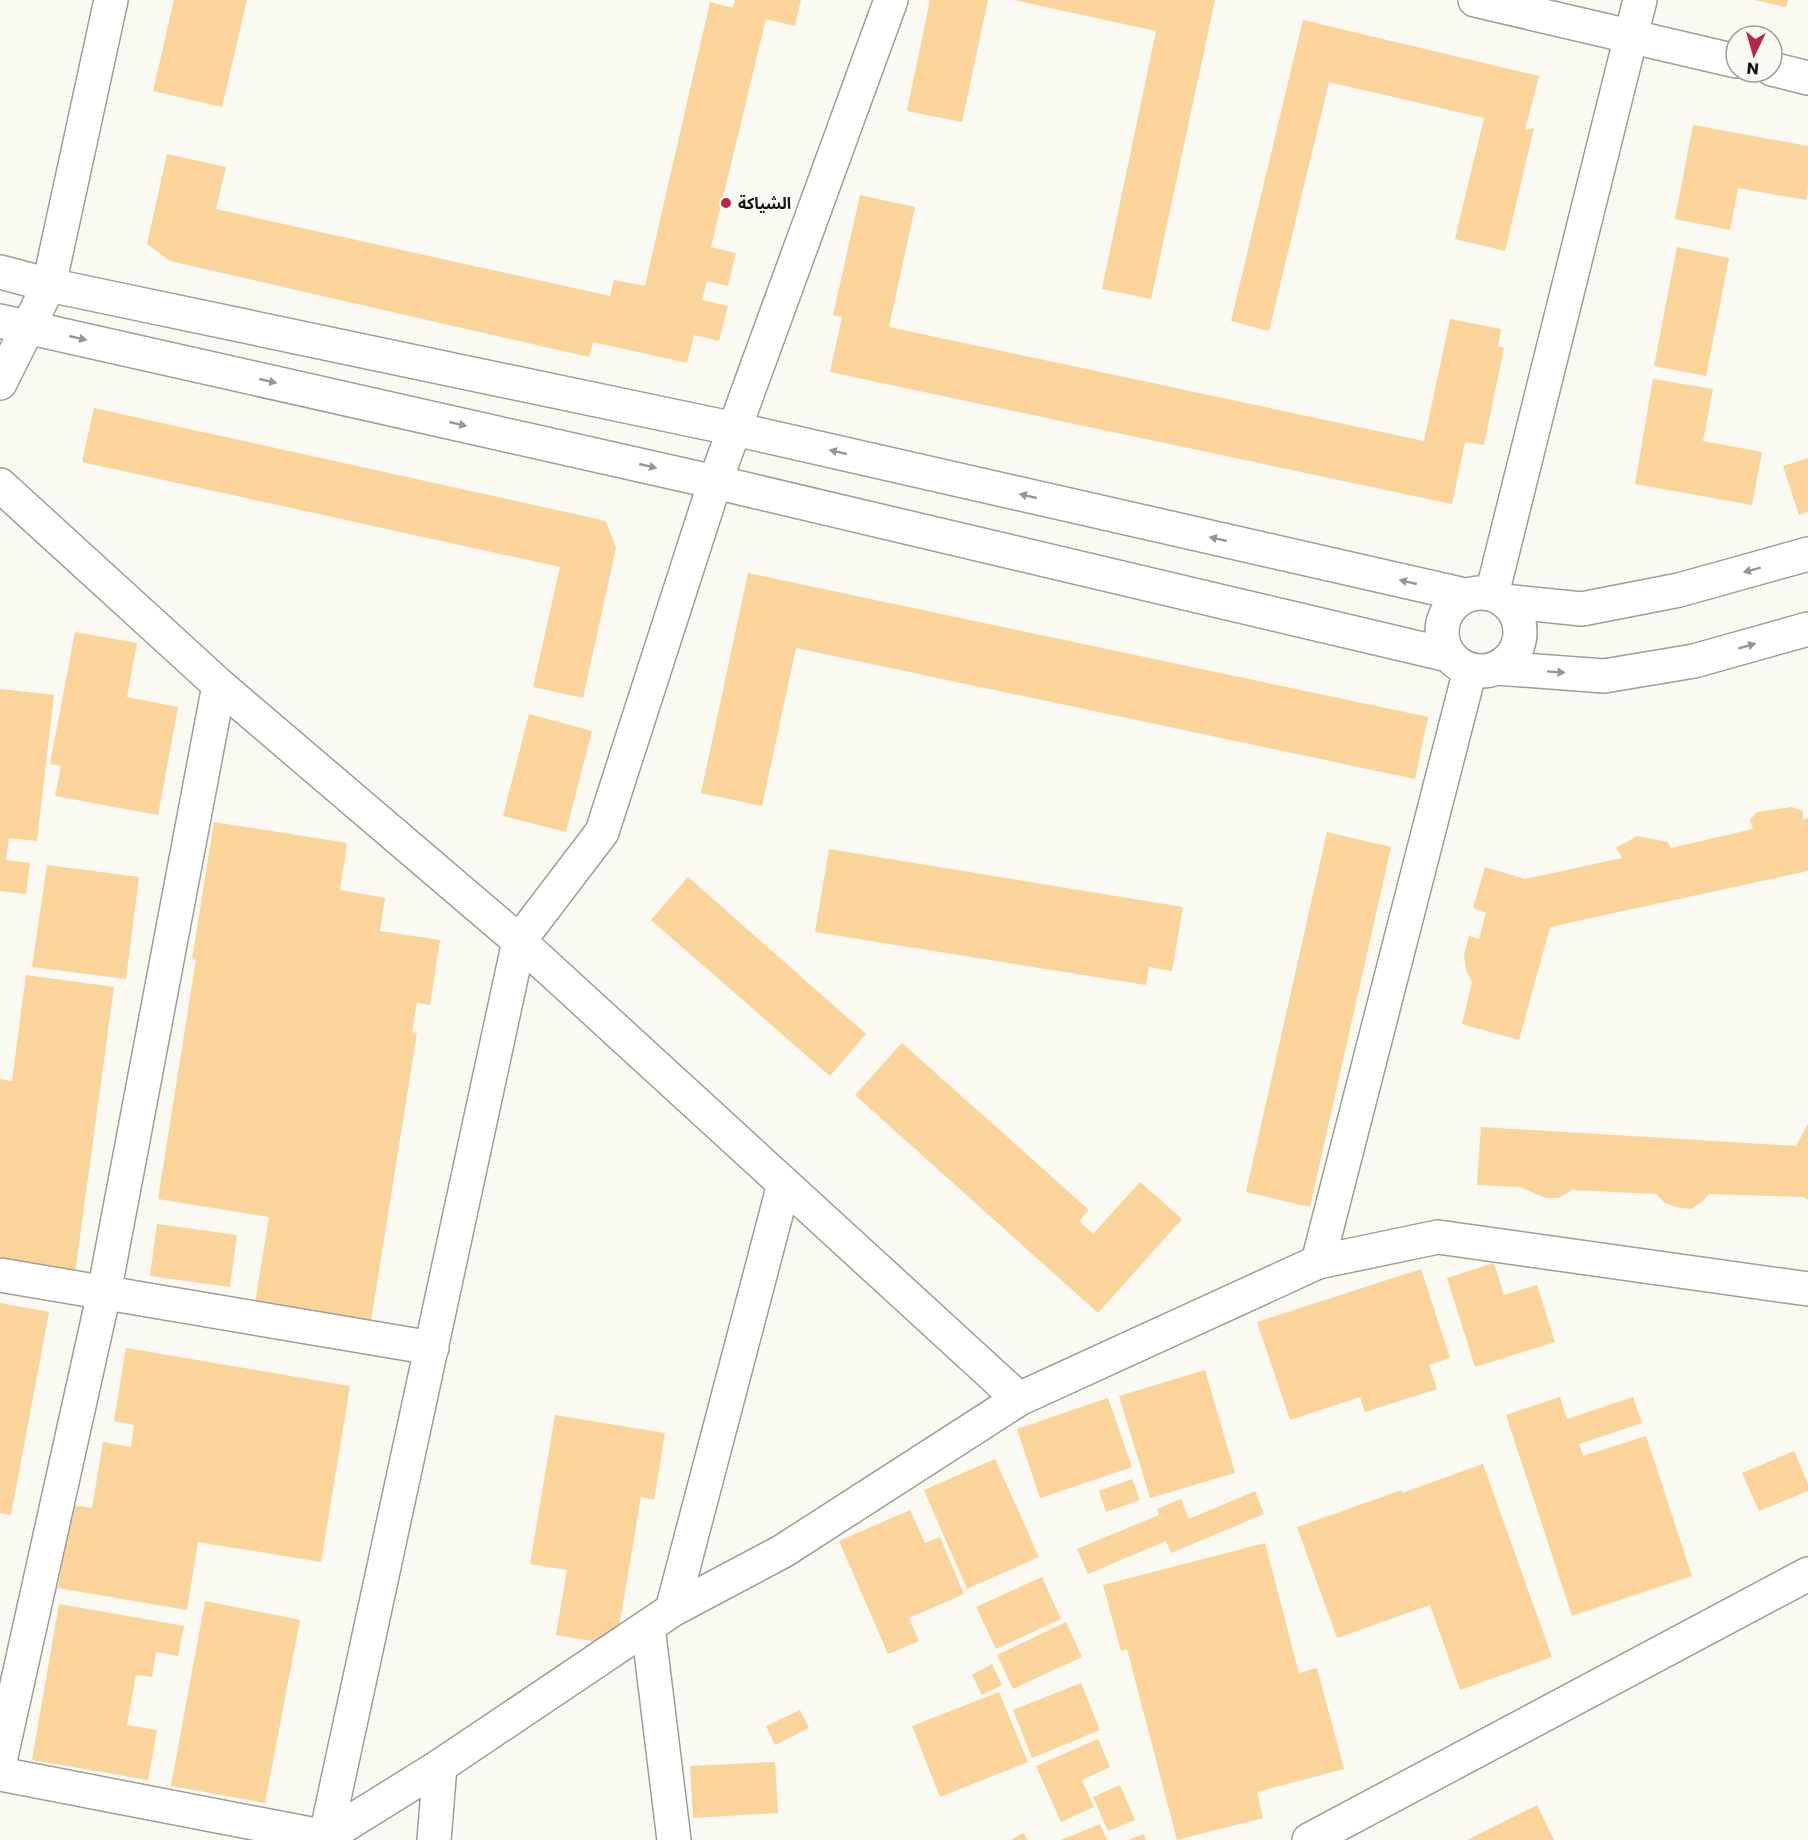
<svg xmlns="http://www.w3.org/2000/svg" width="1808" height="1840" font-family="Poppins,'Noto Sans Arabic',sans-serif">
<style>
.building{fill:#fad49b}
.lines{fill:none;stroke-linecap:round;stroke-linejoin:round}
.street-casing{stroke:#9f9e97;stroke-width:36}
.secondary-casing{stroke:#9f9e97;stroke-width:36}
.street{stroke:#fff;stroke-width:33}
.secondary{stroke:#fff;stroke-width:33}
.oneway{fill:#969695}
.poi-dot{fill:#b72646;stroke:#faf9f2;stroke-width:2}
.labels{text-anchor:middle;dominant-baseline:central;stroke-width:6;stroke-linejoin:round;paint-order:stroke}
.poi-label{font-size:16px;font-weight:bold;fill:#151513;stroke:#faf9f2;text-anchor:start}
</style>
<rect width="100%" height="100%" fill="#faf9f2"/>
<path class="building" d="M174,0h73l-25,107 -69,-16z
M735,0h66l-6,26 -29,-7 -55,228 25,6 -8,33 -21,-5 -5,19 26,6 -9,35 -25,-6 -7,28 -94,-21 -4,15 -419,-96 -23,-17 20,-90 59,13 -10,42 394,87 4,-16 31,6 65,-284 23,6z
M930,0h58l-26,122 -55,-11z
M1014,0h201l-64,299 -49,-10 54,-258z
M1755,0h33l-2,7z
M1303,20l236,56 -14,54 9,-2 -29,123 -50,-12 29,-121 -155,-36 -60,249 -38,-10z
M1693,125l115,21v42l-2,12 -68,-12 -8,42 -55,-11z
M860,195l55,12 -26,120 535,114 26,-122 51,10 -3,17 6,2 -20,97 -19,-3 -13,62 -622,-132 12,-55 -9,-2z
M1677,247l52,11 -23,118 -52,-10z
M1653,379l60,10 -10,52 59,11 -10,53 -117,-21z
M94,408l512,113 10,27 -33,150 -50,-11 27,-120 -478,-105z
M1808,458v54l-9,3 -16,-49z
M748,573l680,144 -13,62 -619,-131 -34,158 -61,-13z
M75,632l62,11 -10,54 51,10 -20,108 -103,-19 6,-30 -11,-2z
M0,689l54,6 -17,146 -28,-3 -3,22 24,3 -4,31 -26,-3z
M529,714l63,17 -26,101 -63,-16z
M1792,807l11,4v8l5,-1v53l-258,56 -31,113 -57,-16 10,-42 -6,-12 -2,-16 5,-18 10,3 7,-26 -13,-5 12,-41 40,12 97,-21 -6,-10 21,-12 31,6 3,6 82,-19 -3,-9 7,-8z
M214,822l133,21 -7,47 45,8 -5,33 60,9 -10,65 -13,-2 -5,29 5,1 -47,294 -116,-18 15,-92 -111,-18 38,-239 -4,-1z
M1327,832l64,15 -81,360 -64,-15z
M829,849l354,58 -11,64 -23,-4 -3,18 -331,-53z
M47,865l92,12 -13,102 -94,-12z
M688,877l178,157 -36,42 -179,-156z
M26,975l88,12 -39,286 -75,-10v-184l12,2z
M902,1043l187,167 -10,11 14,13 47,-52 42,37 -84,94 -243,-218z
M1808,1124v76l-5,-3 -94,-3 -7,8 -11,7 -15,-2 -11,-4 -9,-9 -83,-4 -15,8h-12l-27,-11 -42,-2 4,-58 315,19z
M157,1224l80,11 -7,52 -80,-11z
M1494,1263l10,32 33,-10 18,57 -80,25 -28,-89z
M1421,1269l29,89 -21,7 8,24 -72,23 -5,-15 -70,23 -33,-98z
M0,1303l49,9 -38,203 -11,-2z
M126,1348l224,38 -29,176 -123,-20 -11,68 -129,-22 14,-83 20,3 11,-66 28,5 3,-22 -20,-4z
M1205,1370l30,103 -85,25 -31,-102z
M1560,1397l7,22 66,-22 9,26 -63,21 4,12 63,-20 46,140 -120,40 -66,-201z
M1108,1398l24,69 -92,31 -23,-69z
M555,1415l110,18 -11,67 -13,-3 -25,148 -60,-10 11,-65 -37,-6z
M1794,1451l14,33v7l-49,20 -17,-38z
M995,1459l44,98 -72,32 -43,-99z
M1483,1464l69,193 -92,33 -30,-85 -93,33 -40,-111 105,-37v3z
M1132,1479l8,21 -34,12 -7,-21z
M1255,1491l9,23 -93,39 -5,-12 -78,33 -11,-25 82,-34 -2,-6 24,-10 8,20z
M910,1510l15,33 15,-6 24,57 -55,24 10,23 -31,13 -49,-113z
M1265,1543l34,130 18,-5 27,101 -87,23 6,26 -86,22 -50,-191 -6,2 -18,-66z
M1042,1577l19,42 -65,30 -20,-42z
M205,1601l95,19 -35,183 -94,-17z
M59,1604l125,22 -6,30 -22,-4 -4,25 -16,-2 -9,50 30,5 -9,50 -116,-20z
M1066,1622l16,35 -69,32 -16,-34z
M992,1664l10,21 -20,10 -10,-20z
M1081,1683l19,47 -68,28 -19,-48z
M999,1692l29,70 -88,35 -28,-71z
M800,1710l9,18 -34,17 -9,-19z
M1098,1739l12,28 -28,13 12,27 -33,15 -25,-56z
M775,1762l3,51 -85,5 -3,-52z
M1120,1785l15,35 -27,11 -15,-34z
M1537,1805l17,35h-87z
M1100,1824l7,16h-46z
M1023,1833l5,7h-17z
M1144,1834l2,6h-18z"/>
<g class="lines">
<defs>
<path id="street" d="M1475,0l261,61
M1772,69l36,9
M0,383l49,-98 62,-285
M0,485l219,200 300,256 500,458
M1492,594l148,-594
M1318,1262l152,-592
M0,1275l432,73
M672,1610l112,-426
M648,1627l26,213
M0,1761l104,-468 115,-608
M0,1774l326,63 114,-71 232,-156 111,-59 236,-152 299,-137 120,-25 370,52
M325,1840l194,-899 83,-109 113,-350 176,-482
M434,1840l6,-74
M1309,1840l499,-266"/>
<path id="secondary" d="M0,272l49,13 686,144 730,166
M0,321l715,161 733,173
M1442 632a39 39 0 1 1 78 0a39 39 0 1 1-78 0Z
M1504,601l78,8 97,-19 129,-36
M1497,668l107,8 90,-15 114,-32"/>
</defs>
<use href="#street" class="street-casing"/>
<use href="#secondary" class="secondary-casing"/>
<use href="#street" class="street"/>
<use href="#secondary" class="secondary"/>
</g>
<defs><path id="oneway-solid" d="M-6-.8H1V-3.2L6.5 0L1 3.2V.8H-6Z" transform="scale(1.5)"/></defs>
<g class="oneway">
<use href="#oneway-solid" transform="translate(78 338) rotate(13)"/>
<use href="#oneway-solid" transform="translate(268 381) rotate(13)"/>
<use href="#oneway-solid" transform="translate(458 424) rotate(13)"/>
<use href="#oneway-solid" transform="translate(838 452) rotate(-167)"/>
<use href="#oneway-solid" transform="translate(648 466) rotate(13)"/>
<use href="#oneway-solid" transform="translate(1028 496) rotate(-167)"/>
<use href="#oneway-solid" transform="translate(1218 539) rotate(-167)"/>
<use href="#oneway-solid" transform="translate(1752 570) rotate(165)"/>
<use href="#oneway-solid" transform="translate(1408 582) rotate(-167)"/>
<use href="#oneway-solid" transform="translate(1747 646) rotate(-16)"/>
<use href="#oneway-solid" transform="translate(1556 672) rotate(4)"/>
</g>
<circle class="poi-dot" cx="726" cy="203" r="6"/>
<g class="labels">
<g class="poi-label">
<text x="738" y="203">الشياكة</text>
</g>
</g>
<g transform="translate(1754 54) rotate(185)"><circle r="28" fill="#faf9f2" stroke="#9e9e99" stroke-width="1.5"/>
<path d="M0-4.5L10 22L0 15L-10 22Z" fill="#b72646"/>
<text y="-9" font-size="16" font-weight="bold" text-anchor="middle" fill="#151513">N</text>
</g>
</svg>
